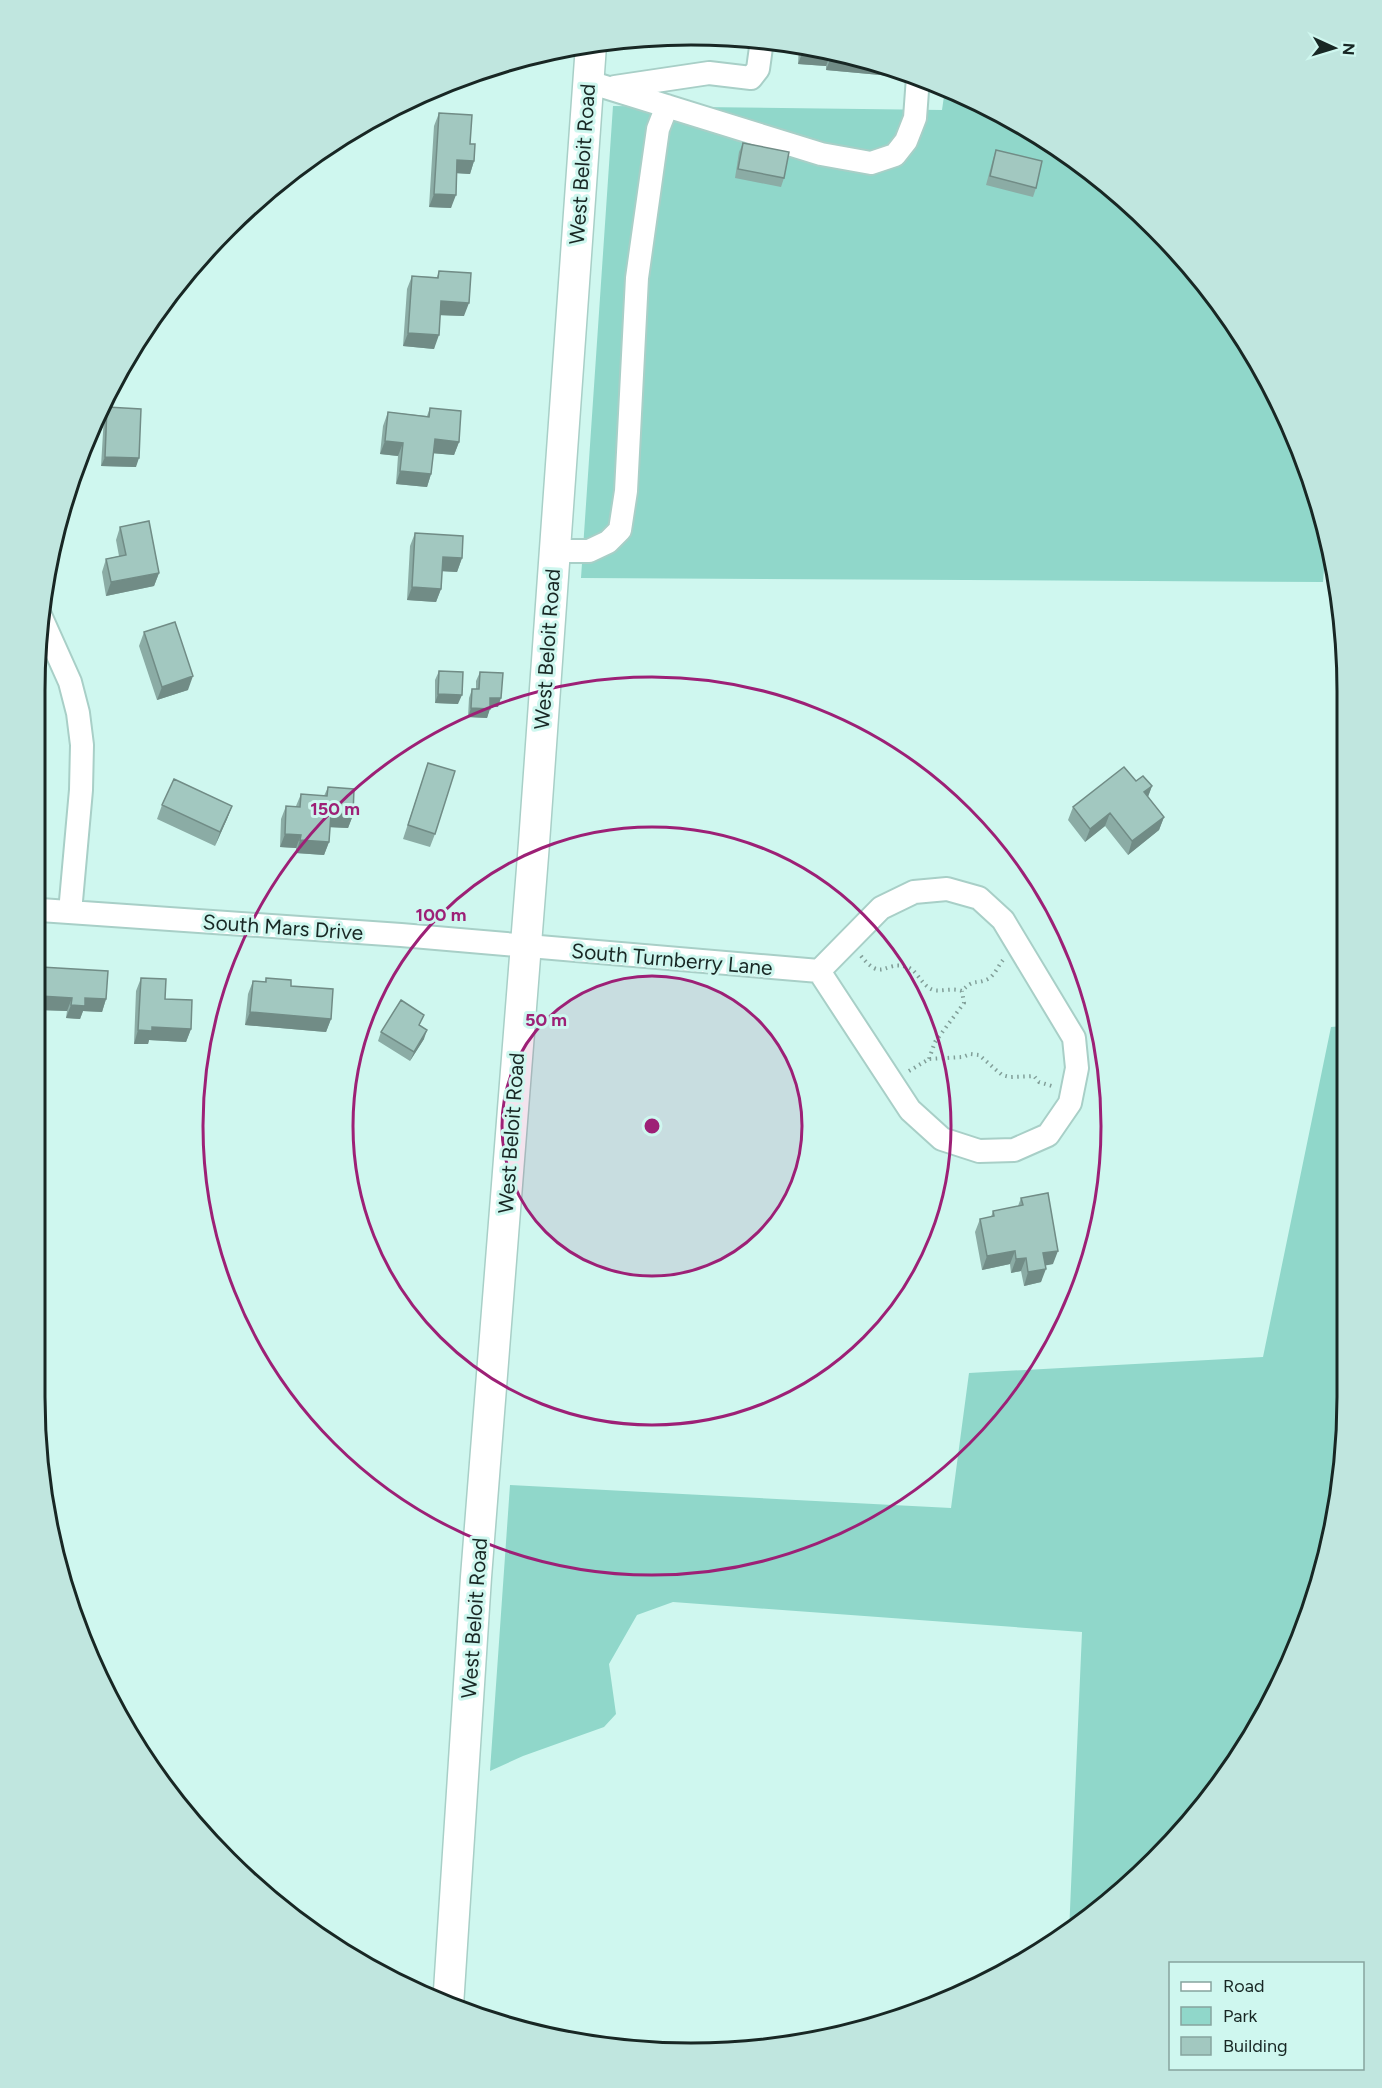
<svg xmlns="http://www.w3.org/2000/svg" width="1382" height="2088" font-family="Figtree,sans-serif">
<style>
.green{fill:#90d7ca}
.lines{fill:none;stroke-linecap:round;stroke-linejoin:round}
.minor-casing{stroke:#a8cfc7;stroke-width:26}
.major-casing{stroke:#a8cfc7;stroke-width:33}
.path{stroke:#819e98;stroke-width:4;stroke-dasharray:1.5 4.5;stroke-linecap:butt}
.minor{stroke:#fff;stroke-width:22}
.major{stroke:#fff;stroke-width:30}
.wall{fill:#8baca5}
.shaded-wall{fill:#718c86}
.building{fill:#a2c8c0;stroke:#718c86;stroke-width:1.5}
.ring{fill:none;stroke:#9d2076;stroke-width:3}
.labels{text-anchor:middle;dominant-baseline:central;stroke-width:6;stroke-linejoin:round;paint-order:stroke}
.street-label{font-size:21px;fill:#182724;stroke:#cff7ef}
.rim{fill:none;stroke:#182724;stroke-width:3}
.centre{fill:#9d2076;stroke:#cff7ef;stroke-width:3}
.ring-label{font-size:18px;text-anchor:middle;font-weight:bold;fill:#9d2076;stroke:#cff7ef;stroke-width:6;stroke-linejoin:round;paint-order:stroke}
</style>
<rect width="100%" height="100%" fill="#cff7ef"/>
<path class="green" d="M945,89l75,34 104,75 88,94 68,109 45,120 2,11 -4,50 -742,-4 32,-472 329,4z
M1344,1026l-2,457 -29,125 -33,79 -96,143 -93,88 -22,15 13,-301 -409,-30 -36,13 -28,49 7,50 -12,13 -81,29 -33,15 20,-286 441,23 18,-135 294,-16 68,-330z"/>
<g class="lines">
<defs>
<path id="minor" d="M589,82l232,72 50,9 24,-8 11,-14 9,-23 3,-41
M615,87l94,-14 42,5 7,-9 4,-29
M554,551h35l19,-9 12,-12 6,-39 11,-213 21,-149 9,-23
M40,615l30,67 8,31 4,32 -1,45 -11,122
M947,889l32,9 24,22 71,118 3,30 -7,35 -22,32 -34,15 -35,1 -37,-12 -32,-29 -91,-139 62,-63 33,-16z
M40,910l361,25 418,36"/>
<path id="major" d="M448,2006l28,-429 58,-734 57,-798"/>
</defs>
<use href="#minor" class="minor-casing"/>
<use href="#major" class="major-casing"/>
<path class="path" d="M861,956c22,27 23,4 46,11 10,3 14,17 24,22 7,4 20,-2 31,2 12,-13 14,-6 26,-12 7,-4 10,-13 15,-19
M929,1059l6,-17 29,-39 -2,-12
M909,1071l20,-12 34,-2 7,-3 9,1 23,20 8,2 24,-1 5,6 13,4"/>
<use href="#minor" class="minor"/>
<use href="#major" class="major"/>
</g>
<path class="wall" d="M799,45l95,23 -3,8 -65,-6v-4l-28,-2z
M439,113l31,31 4,17 -4,13 -13,-1 -6,35 -22,-1 5,-81z
M743,143l41,35 -3,9 -46,-9 4,-26z
M996,150l40,38 -3,9 -47,-12 7,-26z
M439,271l25,45 -24,-1 -6,34 -31,-3 4,-57 5,-13 25,1z
M107,407l29,60 -35,-1 3,-50z
M430,408l29,34 -5,13 -21,-2 -2,21 -4,13 -31,-3 2,-28 -18,-2 3,-28 5,-14 39,4z
M120,527l39,46 -5,13 -48,10 -4,-24 4,-13 13,-3 -3,-16z
M415,533l47,25 -5,14 -15,-1 -1,18 -5,13 -29,-2 3,-54z
M144,632l44,58 -31,10 -18,-54z
M439,671l19,33 -23,-1v-23z
M480,672l18,35h-8l-3,11 -19,-1 1,-19 3,-9h4v-8z
M428,763l7,71 -5,13 -27,-8z
M1136,781l16,5 -4,11 16,20 -5,13 -31,25 -23,-29 -20,16 -17,-22 5,-13z
M328,787l25,28 -5,13 -18,-1 -1,15 -5,13 -28,-2v-5l-16,-1 1,-28 5,-13h10l5,-12 23,2z
M162,805l70,1 -5,13 -12,27 -58,-27z
M40,968l66,31 -4,13 -19,-1 -3,8 -14,-1 1,-7 -27,-1z
M141,978l24,21 26,30 -5,13 -37,-2 -1,4h-14l2,-53z
M266,978l25,8 40,33 -5,13 -81,-7 3,-31 5,-13 12,1z
M381,1032l43,7 -14,22 -32,-20z
M1021,1198l32,66 -8,1 -4,17 -17,4 -3,-15 -10,2 -1,-9 -28,6 -7,-38 5,-13 11,-2 2,-6 25,-5z"/>
<path class="shaded-wall" d="M803,51l28,2 -5,13 -28,-2z
M831,57l29,3 34,8 -3,8 -65,-6z
M457,160l17,1 -4,13 -17,-1z
M434,194l22,1 -5,13 -22,-1z
M441,301l28,2 -5,13 -28,-1z
M408,333l31,2 -5,14 -31,-3z
M435,439l24,3 -5,13 -24,-2z
M385,441l18,2 -5,13 -18,-2z
M105,457l34,1 -3,9 -35,-1z
M400,471l31,3 -4,13 -31,-3z
M443,557l19,1 -5,14 -19,-1z
M159,573l-5,13 -48,10 5,-14z
M412,587l29,2 -5,13 -29,-2z
M193,676l-5,14 -31,10 5,-13z
M438,694l24,1 -4,9 -23,-1z
M490,698h11l-3,9h-11z
M471,708l19,1 -3,9 -19,-1z
M1152,786l-5,13 -3,-7z
M232,806l-5,13 -12,27 5,-14z
M331,813l22,2 -5,13 -22,-1z
M1110,813l-5,13 -20,16 5,-13z
M1164,817l-5,13 -31,25 4,-14z
M285,834l16,1 -5,13 -16,-1z
M300,840l29,2 -5,13 -28,-2z
M40,996l32,2 -5,13 -27,-1z
M85,998l21,1 -4,13 -19,-1 -3,8 -14,-1 5,-13z
M250,1012l81,7 -5,13 -81,-7z
M152,1027l39,2 -5,13 -37,-2 -1,4h-14l4,-14z
M427,1030l-3,9 -14,22 4,-9z
M1015,1251l-5,13 -28,6 5,-14z
M1058,1251l-5,13 -15,3 5,-14z
M1026,1258l-5,13 -10,2 5,-14z
M1046,1269l-5,13 -17,4 4,-14z"/>
<path class="building" d="M803,46l28,7 -28,-2z
M831,53l29,7 -29,-3z
M439,113l33,2 -2,29h5l-1,17 -17,-1 -1,35 -22,-1z
M743,143l46,9 -5,26 -46,-9z
M996,150l46,11 -6,27 -46,-12z
M439,271l32,2 -2,30 -28,-2 -2,34 -31,-2 4,-57 26,2z
M107,407l34,2 -2,49 -34,-1z
M430,408l31,3 -2,31 -24,-3 -4,35 -31,-3 3,-28 -18,-2 3,-29 41,5z
M149,521l10,52 -48,9 -5,-23 20,-4 -6,-28z
M415,533l48,3 -1,22 -19,-1 -2,32 -29,-2z
M175,622l18,54 -31,11 -18,-55z
M439,671l24,1 -1,23 -24,-1z
M480,672l23,1 -2,25h-11v11l-19,-1 1,-19h7z
M428,763l27,8 -20,63 -27,-9z
M1124,767l12,14 7,-5 9,10 -8,6 20,25 -32,24 -22,-28 -20,16 -17,-22z
M174,779l58,27 -12,26 -58,-27z
M328,787l26,2 -1,26 -22,-2 -2,29 -29,-2 1,-5 -16,-1 1,-28 14,1 1,-13 26,2z
M41,967l67,4 -2,28 -21,-1v8l-14,-1 1,-7 -32,-2z
M141,978l25,1 -1,20 27,1 -1,29 -39,-2v4l-14,-1z
M266,978l25,2v6l42,3 -2,30 -81,-7 3,-31 13,1z
M401,1000l23,15 -5,10 8,5 -13,22 -33,-20z
M1048,1193l10,58 -15,2 3,16 -18,3 -2,-14 -10,1 -1,-8 -28,5 -7,-37 14,-3 -1,-5 30,-6 -2,-7z"/>
<circle cx="652" cy="1126" r="150" fill="#9d2076" fill-opacity=".12"/>
<g class="ring">
<circle cx="652" cy="1126" r="150"/>
<circle cx="652" cy="1126" r="299"/>
<circle cx="652" cy="1126" r="449"/>
</g>
<g class="labels">
<g class="street-label">
<text transform="translate(582 164) rotate(-86)">West Beloit Road</text>
<text transform="translate(547 649) rotate(-86)">West Beloit Road</text>
<text transform="translate(283 927) rotate(4)">South Mars Drive</text>
<text transform="translate(672 959) rotate(5)">South Turnberry Lane</text>
<text transform="translate(511 1133) rotate(-86)">West Beloit Road</text>
<text transform="translate(474 1618) rotate(-86)">West Beloit Road</text>
</g>
</g>
<path d="M0 0H1382V2088H0ZM691 45H691A646 646 0 0 1 1337 691V1397A646 646 0 0 1 691 2043H691A646 646 0 0 1 45 1397V691A646 646 0 0 1 691 45Z" fill="#c0e6df" fill-rule="evenodd"/>
<path class="rim" d="M691 45H691A646 646 0 0 1 1337 691V1397A646 646 0 0 1 691 2043H691A646 646 0 0 1 45 1397V691A646 646 0 0 1 691 45Z"/>
<circle cx="652" cy="1126" r="9" class="centre"/>
<g class="ring-label">
<text x="335" y="815">150 m</text>
<text x="441" y="921">100 m</text>
<text x="546" y="1026">50 m</text>
</g>
<rect x="1169" y="1962" width="195" height="108" fill="#cff7ef" stroke="#86a49e" stroke-width="1.5"/>
<rect x="1181" y="1982" width="30" height="9" fill="#ffffff" stroke="#86a49e" stroke-width="1.5"/>
<text x="1223" y="1992" font-size="18" fill="#182724">Road</text>
<rect x="1181" y="2007" width="30" height="18" fill="#90d7ca" stroke="#86a49e" stroke-width="1.5"/>
<text x="1223" y="2022" font-size="18" fill="#182724">Park</text>
<rect x="1181" y="2037" width="30" height="18" fill="#a2c8c0" stroke="#86a49e" stroke-width="1.5"/>
<text x="1223" y="2052" font-size="18" fill="#182724">Building</text>
<g transform="translate(1334 48) rotate(94)" stroke="#cff7ef" stroke-width="4.5" paint-order="stroke">
<path d="M0-4.5L10 22L0 15L-10 22Z" fill="#182724"/>
<text y="-9" font-size="16" font-weight="bold" text-anchor="middle" fill="#182724">N</text>
</g>
</svg>
